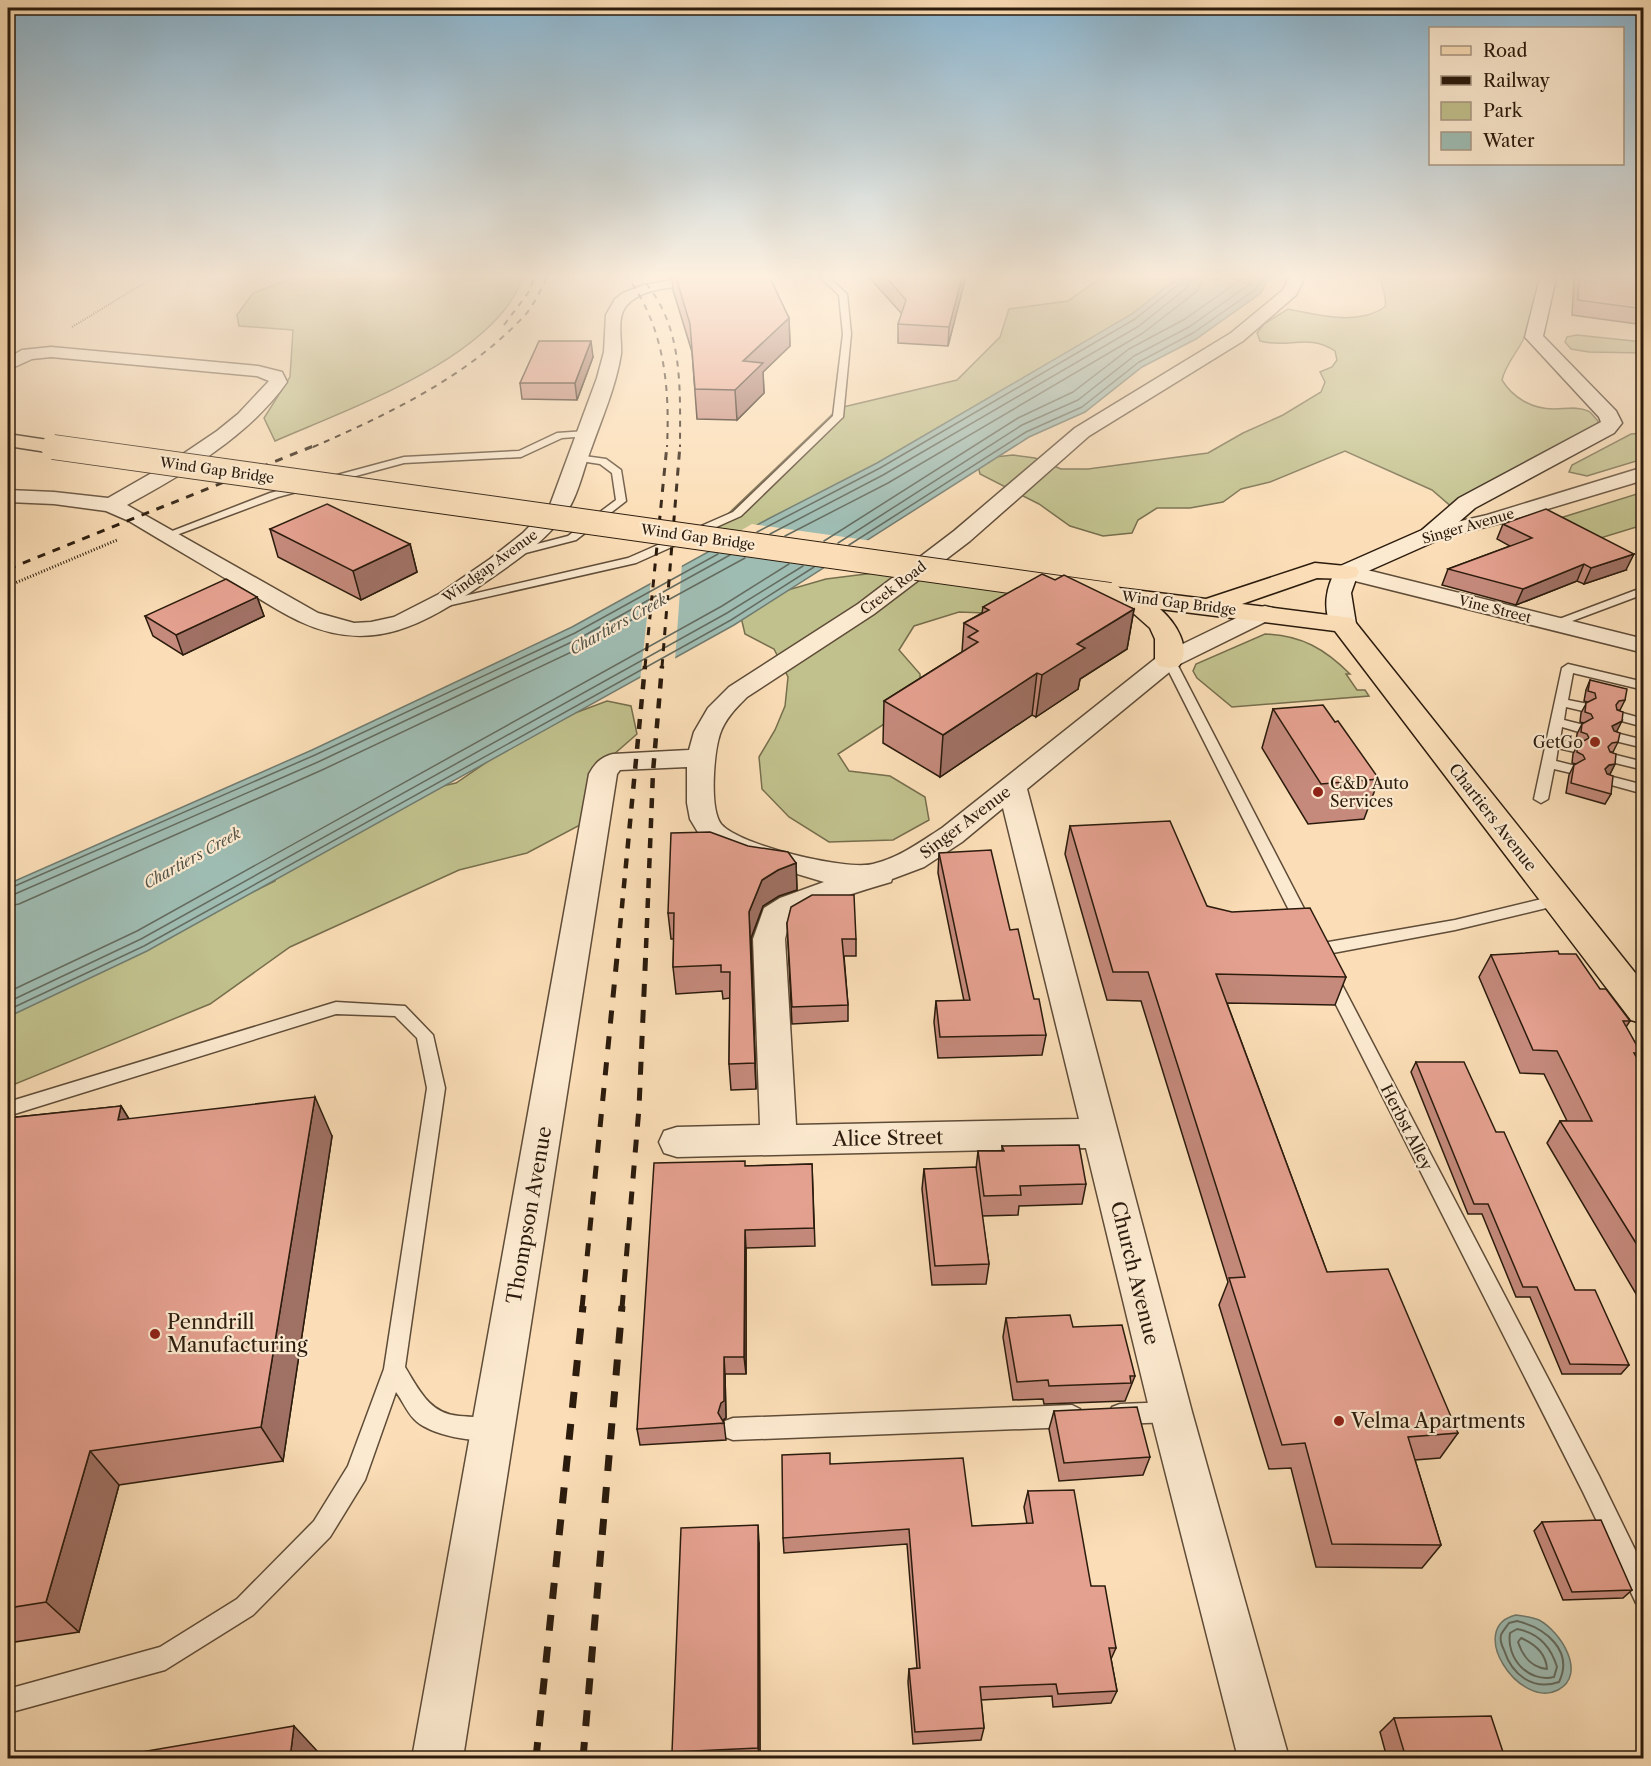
<svg xmlns="http://www.w3.org/2000/svg" width="1651" height="1766" font-family="'Libre Caslon Text',serif">
<style>
.green{fill:#c1c18d;stroke:#766e4d;stroke-width:1.5}
.water{fill:#9fbcb2;stroke:#717c70;stroke-width:1.5}
.pier{fill:#fbdeb7}
.lines{fill:none;stroke-linecap:round;stroke-linejoin:round}
.shore-far1{stroke:#656c60;stroke-width:1.5}
.shore{stroke:#656c60;stroke-width:2}
.lane-casing{stroke:#5f4c38;stroke-width:3}
.street-casing{stroke:#5f4c38;stroke-width:3}
.secondary-casing{stroke:#2b1b0d;stroke-width:3}
.primary-casing{stroke:#2b1b0d;stroke-width:3}
.path-far1{stroke:#2b1b0d;stroke-width:2;stroke-dasharray:1 1.5;stroke-linecap:butt}
.path{stroke:#2b1b0d;stroke-width:3;stroke-dasharray:1 2;stroke-linecap:butt}
.lane{fill:#fcead0;fill-rule:evenodd}
.street{fill:#fcead0;fill-rule:evenodd}
.secondary{fill:#fcead0;fill-rule:evenodd}
.primary{fill:#fbdeb7;fill-rule:evenodd}
.rail-far4{stroke:#2b1b0d;stroke-width:2;stroke-dasharray:6 6;stroke-linecap:butt}
.rail-far3{stroke:#2b1b0d;stroke-width:3;stroke-dasharray:8 8;stroke-linecap:butt}
.rail-far2{stroke:#2b1b0d;stroke-width:4.5;stroke-dasharray:10 10;stroke-linecap:butt}
.rail-far1{stroke:#2b1b0d;stroke-width:5;stroke-dasharray:13 13;stroke-linecap:butt}
.rail{stroke:#2b1b0d;stroke-width:7;stroke-dasharray:16 16;stroke-linecap:butt}
.primary-bridge-casing{stroke:#2b1b0d;stroke-width:26;stroke-linecap:butt}
.primary-bridge{stroke:#fbdeb7;stroke-width:24}
.wall{fill:#c58a7c;stroke:#2b1b0d;stroke-width:1.5}
.shaded-wall{fill:#a07165;stroke:#2b1b0d;stroke-width:1.5}
.building{fill:#e5a190;stroke:#2b1b0d;stroke-width:1.5}
.poi-dot{fill:#8f2418;stroke:#fcead0;stroke-width:2}
.labels{text-anchor:middle;dominant-baseline:central;stroke-width:4.5;stroke-linejoin:round;paint-order:stroke}
.far-street-label{font-size:14px;fill:#2b1b0d;stroke:#fcead0}
.far-water-label{font-size:15px;font-style:italic;fill:#545347;stroke:#fcead0}
.poi-label{font-size:16px;fill:#2b1b0d;stroke:#fcead0;text-anchor:end}
.street-label{font-size:16px;fill:#2b1b0d;stroke:#fcead0}
.near-street-label{font-size:20px;fill:#2b1b0d;stroke:#fcead0}
.near-poi-label{font-size:20px;fill:#2b1b0d;stroke:#fcead0;text-anchor:start}
</style>
<rect width="100%" height="100%" fill="#fbdeb7"/>
<filter id="stains"><feTurbulence type="fractalNoise" baseFrequency=".00333" numOctaves="4"/><feColorMatrix values="0 0 0 0 .2 0 0 0 0 .09 0 0 0 0 .02 0 0 0 .5 -.17"/></filter>
<radialGradient id="worn" r=".72"><stop offset=".6" stop-color="#630" stop-opacity="0"/><stop offset="1" stop-color="#630" stop-opacity=".3"/></radialGradient>
<path class="green" d="M303,274h221c-25,83 -176,135 -249,167l-11,-23 26,-41 3,-47 -54,-4 -2,-11 16,-22z
M1099,274h144l-487,274 -50,-13 133,-127 118,-28 43,-43 9,-28 59,-8 31,-22z
M1381,274h160c-1,22 -6,44 -17,64 -7,15 -18,25 -22,42 11,18 30,29 52,29 11,0 24,-3 34,2 3,1 7,7 10,10l-2,9 -143,78 -21,-18 -87,-39 -75,31 -29,7 -18,13 -33,6h-33l-19,12 -6,13 -29,3 -33,-10 -31,-22 -59,-30 -2,-8 8,-8 27,-3 22,3 26,11h27l120,-16 35,-20 40,-18 38,-23 4,-10 -5,-10 12,-5 5,-7 -2,-9c-27,-18 -47,-2 -75,-10l-3,-8 7,-9 24,-15c29,6 70,17 97,-2 3,-13 -6,-21 -4,-33z
M1577,335l66,7v11l-54,-1 -18,-3 -6,-7 2,-5z
M1643,433v26l-56,17 -18,-4 3,-7 59,-31z
M1640,493l3,1v31l-62,19 -40,-20z
M882,572l140,18 -10,24 -53,-2 -45,14 -15,24 21,24 1,26 -83,54 11,17 41,5 35,21 4,23 -36,20 -64,2 -40,-25 -27,-28 -3,-32 16,-27 10,-24 3,-29 -14,-28 -29,-15 -5,-21 13,-13 73,-21z
M1265,634c36,1 60,15 85,40h-4l11,16h8l4,6 -137,11 -35,-29 -4,-7 3,-7z
M607,701l24,5 6,28 -48,42 -9,49 -53,28 -68,17 -169,77 -80,57 -202,83v-81l159,-71 108,-54 8,-28 123,-59 50,-11 50,-34 69,-36z"/>
<path class="water" d="M1183,274h87l-9,19 -65,46 -54,28 -57,45 -56,25 -295,188 -587,326 -139,66v-133l304,-134 260,-123 196,-108 109,-56 255,-149z
M1516,1615c8,1 16,2 23,5 21,11 49,54 19,70 -39,20 -93,-63 -42,-75z"/>
<path class="pier" d="M752,524l121,17 -44,27 -120,-19z
M682,563l-7,98 -35,20 11,-101z"/>
<g class="lines">
<path class="shore-far1" d="M757,532l123,-64 255,-149 48,-38 3,-7
M770,534l113,-59 256,-149 49,-39 5,-13
M785,536l103,-53 255,-150 53,-41 5,-8 1,-10
M824,541l194,-123 55,-26 56,-43 56,-30 58,-41 2,-4
M838,543l184,-118 56,-25 56,-44 55,-29 61,-43 5,-10
M849,545l177,-113 56,-25 57,-45 54,-29 63,-44 8,-15
M8,889l307,-134 260,-122 143,-79
M8,897l310,-135 260,-123 152,-84
M8,906l11,-2 303,-134 260,-123 163,-89
M8,992l129,-61 585,-325 67,-42
M8,1002l133,-63 586,-326 76,-47
M8,1010l136,-64 587,-326 83,-53"/>
<path class="shore" d="M1517,1621c29,7 57,30 42,61 -26,9 -47,-7 -55,-32 -2,-4 -4,-11 -3,-15 1,-3 6,-9 8,-12z
M1517,1629c22,4 34,18 40,38l-3,10c-26,6 -48,-19 -44,-44z
M1521,1638c14,6 25,15 26,31 -16,-2 -24,-12 -29,-27z"/>
<defs>
<path id="lane" d="M817,274h8l22,20 4,40 -8,83 -102,99 -105,47 -198,45 -4,-1v-4l194,-45 105,-46 100,-96 10,-82 -4,-39z
M586,431l5,3 -2,2 -27,2 -41,19 -117,6 -126,34 -107,40h-8l-1,-2 108,-42 134,-36 115,-6 38,-18z
M577,455l29,4 15,11 5,31 -50,39 -62,16 -4,-1v-4l58,-15 48,-36 -4,-27 -12,-9 -26,-4 -2,-2z
M1644,587v7l-88,33h-8l-2,-3z
M1169,656l6,4 138,266 -3,4h-10l-3,-4 -134,-266z
M1568,664l76,18v8l-71,-17 -5,27 20,4 1,3 -6,4 -17,-4 -2,13 20,5 2,3 -7,4 -17,-5 -2,13 20,5 2,3 -7,4 -17,-4 -2,13 20,5 2,3 -7,4 -17,-4 -6,30 -7,4 -7,-4 28,-131z
M1619,712l25,7v8l-30,-8 -1,-3 1,-3z
M1616,733l28,7v8l-33,-8 -2,-3z
M1612,754l32,8v8l-37,-9 -2,-3 2,-3z
M1609,776l35,9v9l-40,-11 -2,-3 2,-3z
M1558,895l5,1 3,4 -3,4 -108,26 -138,26 -6,-2 -2,-4 2,-4 6,-2 138,-24z
M1330,971l6,2 2,4 261,499 45,92v39l-8,-4 -53,-111 -261,-515 2,-4z
M336,1002l69,4 28,29 12,53 -40,279c14,23 25,47 54,49 13,1 27,1 39,5l3,8 -3,8c-20,8 -69,-2 -84,-18 -7,-7 -12,-19 -18,-27l-31,88 -35,57 -77,78 -88,55 -157,43v-24l152,-42 77,-48 77,-78 34,-55 36,-97 43,-281 -10,-50 -22,-22 -59,-2 -328,102v-14z
M1171,1402l8,3 3,7 -3,7 -8,3 -51,2 -8,-3 -3,-7 3,-7 8,-3z
M1072,1405l8,4 3,7 -3,7 -8,4 -339,13 -8,-3 -3,-8 3,-8 8,-3z"/>
<path id="street" d="M708,274l8,5 -3,3c-26,7 -66,1 -86,23 -11,12 -5,34 -6,49 -5,32 -19,64 -30,95 -7,18 -12,43 -22,59 -20,32 -55,54 -85,75 -58,41 -112,72 -183,39 -22,-10 -42,-24 -63,-36 -36,-22 -73,-43 -109,-65l-23,-10 -52,-7 -46,-2v-12l46,2 54,6 63,-36 46,-31 21,-17 31,-33 -12,-5 -206,-19 -19,2 -24,11v-12l14,-8 29,-3 207,19 24,6 5,10c-38,54 -103,92 -160,123l191,108 36,10 17,-1 23,-5 45,-23 51,-35 33,-26 27,-28 47,-127 7,-26 2,-37 9,-16 8,-6 21,-8z
M1291,274h15l-10,21 -53,46 -154,95 -119,105 -96,73 -127,83c-11,11 -22,22 -27,37 -6,18 -11,74 1,90 17,21 125,47 152,40 26,-6 47,-22 69,-36l218,-173 97,-47 8,-2 8,2 4,5 -4,5 -95,47 -151,124 165,623 97,346h-51l-88,-346 -64,-264 -409,9 -13,-4 -5,-11 5,-11 13,-4 83,-2 -7,-186 11,-31 16,-10 44,-16 -104,-31 -18,-12 -12,-20 -3,-16v-36l-67,3 -3,4 -154,984h-51l177,-984c6,-11 12,-17 24,-20l76,-4 5,-18 14,-24 21,-21 129,-83 96,-73 121,-103 156,-95 52,-43zM1003,808l76,311 -283,6 -11,-186 4,-17c30,-19 68,-30 102,-40l1,-3 32,-12 38,-25z
M1644,467v13l-143,43 -71,18 -8,-1 -3,-5 3,-5 65,-15z
M1347,565l297,74v14l-305,-76 -3,-5 3,-5z"/>
<path id="secondary" d="M1541,274h16l-14,62 73,75 6,12 -8,10 -139,75 -37,32 -81,36 -6,17 5,31 -4,6 -9,2 -9,-2c-13,-19 -8,-45 4,-63l84,-37 37,-32 142,-76 -2,-5 -74,-80z"/>
<path id="primary" d="M8,434l53,8 3,5 -3,5 -8,1 -45,-7z
M1315,563l41,4 3,5 -3,5 -9,2 -30,-1 -75,26 110,14 292,366v40l-13,-4 -296,-389 -175,-22c15,13 32,38 19,57l-10,2 -10,-2 -4,-6v-21l-5,-11 -27,-24 -22,-4 -4,-5 4,-5 9,-3 96,12z"/>
</defs>
<use href="#lane" class="lane-casing"/>
<use href="#street" class="street-casing"/>
<use href="#secondary" class="secondary-casing"/>
<use href="#primary" class="primary-casing"/>
<path class="path-far1" d="M72,327l87,-53"/>
<path class="path" d="M8,586l109,-46"/>
<use href="#lane" class="lane"/>
<use href="#street" class="street"/>
<use href="#secondary" class="secondary"/>
<use href="#primary" class="primary"/>
<path class="rail-far4" d="M625,274c39,50 45,111 42,173
M639,274c6,9 14,17 19,27 25,42 22,98 22,146
M504,325l24,-32 8,-19
M313,447c76,-33 156,-71 213,-133 9,-11 16,-27 23,-40"/>
<path class="rail-far3" d="M8,569l308,-124
M645,667l22,-222
M662,667l18,-222"/>
<path class="rail-far2" d="M618,948l27,-282
M646,948l7,-176 9,-106"/>
<path class="rail-far1" d="M582,1308l36,-361
M622,1308l17,-200 7,-161"/>
<path class="rail" d="M536,1758l47,-452
M583,1758l39,-452"/>
<defs>
<path id="primary-bridge" d="M53,447l1057,148"/>
</defs>
<use href="#primary-bridge" class="primary-bridge-casing"/>
<use href="#primary-bridge" class="primary-bridge"/>
</g>
<path class="wall" d="M668,274h100l21,44 1,28 -27,26 1,21 -27,27 -40,-1 -5,-67 -19,-62 -1,-12h-2z
M866,274h99v6l-17,66 -50,-3v-19l4,-10z
M1570,274h74v51l-72,-10 2,-35z
M593,357l-16,43 -55,-1 -2,-16z
M1503,524l123,46 -42,14 -7,-3 -61,24 -74,-20 6,-16 62,-23 -13,-7z
M270,529l140,15 7,28 -56,28 -83,-43z
M1055,580l79,29 -7,40 -47,30 -2,10 -42,28 -4,-2 -92,62 -57,-34 1,-42 78,-49 2,-29 18,-10 1,-6z
M257,597l7,19 -81,39 -30,-19 -8,-20z
M1590,680l35,20 -5,10h-2l-1,21 -2,1 3,10 -5,10h-2l4,12 -5,10h-2l3,20 -6,10 -39,-11 3,-18 5,-10 2,-1 -4,-1 1,-9 5,-10 2,-1 -4,-1 1,-8 5,-10 2,-1 -4,-1 1,-9 6,-11 -3,-1 2,-11z
M1273,709l106,70 -15,40 -56,5 -46,-76z
M1070,826l137,80 139,71 -11,28 -108,-2 100,269 131,161 -18,25 -25,2 26,85 -19,23 -106,-1 -25,-99 -22,1 -50,-164 9,-23 -87,-281 -34,-1 -42,-146z
M939,853l71,77 36,105 -4,20 -104,3 -4,-36 2,-21h28l-26,-128z
M796,863l1,27 -18,6 -16,10 -12,32 5,151 -25,1 -2,-26 1,-66 -7,1 -1,-8 -46,3 -3,-27 1,-28h-3l-3,-26z
M787,923l69,16v17h-12l4,49v16l-56,3z
M1559,954l41,35 30,32 -4,6 15,26 -4,6 7,11v228l-5,1 -92,-156 13,-22h7l-23,-47 -24,-1 -41,-96 12,-22z
M1416,1062l80,70 79,158 54,75 -8,9h-59l-32,-77h-14l-34,-83h-14l-57,-142z
M121,1106l8,13 203,17 -49,325 -164,24 -40,147 -71,11v-525z
M1002,1146l84,38 -4,20 -63,2 -1,9 -36,1 7,48 -3,20 -54,1 -10,-96 2,-20h52l2,-18h24z
M812,1164l3,82 -69,2v126h-21l1,44 -3,3 1,2 2,17 -86,5 -3,-16 108,-263z
M1006,1318l67,9 62,49 -10,25 -81,3 -1,-5 -30,1 -10,-63z
M1054,1411l96,46 -7,18 -84,6 -10,-52z
M830,1464l142,62 55,-2 -3,-17 4,-16 63,95 25,62 -5,11 6,32 -6,12 -58,4 -1,-11 -71,4 3,28 -3,12 -68,4 -5,-62 1,-13 8,-1 -10,-124 -123,9 -1,-15z
M1542,1522l90,68 -9,8 -60,2 -29,-69z
M759,1542l1,216h-86l-2,-6z
M1394,1718l111,40h-118l-7,-26z"/>
<path class="shaded-wall" d="M963,274h2v6l-17,66 1,-19z
M789,318l1,28 -27,26 1,21 -27,27 -2,-30 8,-29z
M591,341l2,16 -16,43 -2,-17z
M410,544l7,28 -56,28 -8,-29z
M1634,554l-8,16 -42,14 7,-16z
M1584,564l-7,17 -61,24 7,-16z
M257,597l7,19 -81,39 -7,-20z
M1134,609l-7,40 -47,30 -2,10 -42,28 6,-42 35,-31z
M1037,673l-5,42 -92,62 3,-42z
M1622,721l-5,10 -10,5 5,-10z
M1615,764l-5,10 -6,1 1,-6 4,-4z
M796,863l1,27 -18,6 -16,10 -12,32 5,151 -7,-177 13,-32 16,-10z
M315,1097l17,39 -49,325 -22,-34z
M121,1106l23,38 -26,-24z
M745,1230l1,18v126l-2,-17z
M724,1357l1,17 1,44 -3,2 -1,3 -4,-10z
M90,1451l29,34 -40,147 -33,-30z
M758,1525l1,17 1,216 -2,-10z
M294,1726l25,27 -1,5h-28z"/>
<path class="building" d="M675,274h93l21,44 -46,43 20,2 -28,27 -40,-1 -5,-65z
M883,274h80l-14,53 -51,-3 8,-24z
M1579,274h65v35l-66,-9z
M539,341h52l-16,42h-55z
M327,504l83,40 -57,27 -83,-42z
M1546,509l88,45 -43,14 -7,-4 -61,25 -75,-20 84,-31 -29,-14z
M1042,574l13,6 9,-5 70,34 -57,35 8,4 -43,27 -5,-2 -94,62 -59,-34 94,-59 -10,-5 10,-6 -14,-8 25,-13 -6,-3z
M226,579l31,18 -81,38 -31,-19z
M1590,680l37,9 -2,11 -6,1 -3,4 1,5 6,2 -1,9 -10,5 2,5 6,2 -2,9 -6,1 -4,4 2,5 6,2 -1,10 -6,1 -4,4 2,5 6,2 -2,18 -40,-11 3,-18 11,-6 -2,-4 -6,-3 1,-8 11,-6 -2,-4 -6,-2 1,-8 11,-6 -2,-4 -6,-2 1,-9 10,-5 -1,-5 -7,-2z
M1323,705l12,17 3,-1 41,58 -58,5 -48,-75z
M1170,821l37,85 25,6 78,-4 36,69 -130,-3 111,298 61,-3 70,164 -50,4 33,108 -109,-1 -27,-101 -23,2 -53,-167 16,-1 -97,-305h-35l-43,-146z
M710,832l38,14 40,6 8,11 -18,7 -16,10 -13,32 6,151 -26,1 1,-92h-9v-7l-48,2 1,-54h-6l3,-80z
M991,850l19,80 8,-1 16,70h5l7,36 -106,2 -4,-36 34,-1 -31,-147z
M812,895h42l2,44h-14l6,66 -56,2 -5,-84 4,-16z
M1558,951l1,3h17l24,35h6l24,32h-7l18,32h-7l10,17v186l-84,-135h32l-35,-70 -24,-1 -42,-95z
M1416,1062h48l32,70h8l71,158h20l34,75 -59,-1 -33,-77h-14l-35,-83h-14z
M315,1097l-54,330 -171,24 -44,151 -38,6v-490l113,-12 -3,14z
M1079,1145l7,39 -66,2 1,9 -37,1 -6,-45h26l-2,-5z
M745,1161v5l67,-2 2,64 -69,2 -1,127h-20v44l-3,2 -3,10 6,10 -87,6 17,-266z
M976,1167l13,97 -54,2 -11,-97z
M1070,1315l3,12 49,-2 13,51h-5l1,7 -82,3 -1,-6 -31,2 -11,-64z
M1137,1407l13,50 -86,6 -10,-52z
M830,1453v11l133,-6 9,68 61,-3 -5,-32 46,-1 17,96h14l11,62h-7l8,43 -59,3 -2,-10 -76,3 4,41 -69,4 -6,-63 11,-1 -11,-139 -126,9 -1,-83z
M1601,1520l31,70 -60,2 -30,-70z
M758,1525v223l-86,4 9,-224z
M1491,1716l14,42h-99l-12,-40z
M294,1726l-4,32h-184z"/>
<linearGradient id="sky" x2="0" y2="1"><stop stop-color="#8bb7d2"/><stop offset="0.53" stop-color="#fdf0df"/><stop offset="1" stop-color="#fdf0df" stop-opacity="0"/></linearGradient>
<rect width="1651" height="521" fill="url(#sky)"/>
<g class="poi-dot">
<circle cx="1595" cy="742" r="6"/>
<circle cx="1318" cy="792" r="6"/>
<circle cx="155" cy="1334" r="6"/>
<circle cx="1339" cy="1421" r="6"/>
</g>
<g class="labels">
<g class="far-street-label">
<text transform="translate(217 470) rotate(8)">Wind Gap Bridge</text>
<text transform="translate(1468 526) rotate(-16)">Singer Avenue</text>
<text transform="translate(698 537) rotate(8)">Wind Gap Bridge</text>
<text transform="translate(490 566) rotate(-36)">Windgap Avenue</text>
<text transform="translate(893 588) rotate(-37)">Creek Road</text>
<text transform="translate(1179 603) rotate(7)">Wind Gap Bridge</text>
<text transform="translate(1495 609) rotate(14)">Vine Street</text>
</g>
<g class="far-water-label">
<text transform="translate(618 624) rotate(-29)">Chartiers Creek</text>
<text transform="translate(192 858) rotate(-29)">Chartiers Creek</text>
</g>
<g class="poi-label">
<text x="1583" y="742">GetGo</text>
<text x="1330" y="783" text-anchor="start">C&amp;D Auto<tspan x="1330" dy="18">Services</tspan></text>
</g>
<g class="street-label">
<text transform="translate(1493 817) rotate(52)">Chartiers Avenue</text>
<text transform="translate(965 822) rotate(-37)">Singer Avenue</text>
<text transform="translate(1407 1127) rotate(63)">Herbst Alley</text>
</g>
<g class="near-street-label">
<text transform="translate(888 1138) rotate(-1)">Alice Street</text>
<text transform="translate(529 1215) rotate(-80)">Thompson Avenue</text>
<text transform="translate(1135 1273) rotate(76)">Church Avenue</text>
</g>
<g class="near-poi-label">
<text x="167" y="1322">Penndrill<tspan x="167" dy="23">Manufacturing</tspan></text>
<text x="1351" y="1421">Velma Apartments</text>
</g>
</g>
<rect width="1651" height="1766" fill="none" stroke="#fbdeb7" stroke-width="30"/>
<rect x="9" y="9" width="1633" height="1748" fill="none" stroke="#2b1b0d" stroke-width="3"/>
<rect x="15" y="15" width="1621" height="1736" fill="none" stroke="#2b1b0d" stroke-width="1.5"/>
<rect x="1429" y="27" width="195" height="138" fill="#fcead0" stroke="#a89782" stroke-width="1.5"/>
<rect x="1441" y="46" width="30" height="9" fill="#fbdeb7" stroke="#a89782" stroke-width="1.5"/>
<text x="1483" y="57" font-size="18" fill="#2b1b0d">Road</text>
<rect x="1441" y="76" width="30" height="9" fill="#2b1b0d" stroke="#a89782" stroke-width="1.5"/>
<text x="1483" y="87" font-size="18" fill="#2b1b0d">Railway</text>
<rect x="1441" y="102" width="30" height="18" fill="#c1c18d" stroke="#a89782" stroke-width="1.5"/>
<text x="1483" y="117" font-size="18" fill="#2b1b0d">Park</text>
<rect x="1441" y="132" width="30" height="18" fill="#9fbcb2" stroke="#a89782" stroke-width="1.5"/>
<text x="1483" y="147" font-size="18" fill="#2b1b0d">Water</text>
<rect width="100%" height="100%" filter="url(#stains)"/>
<rect width="100%" height="100%" fill="url(#worn)"/>
</svg>
